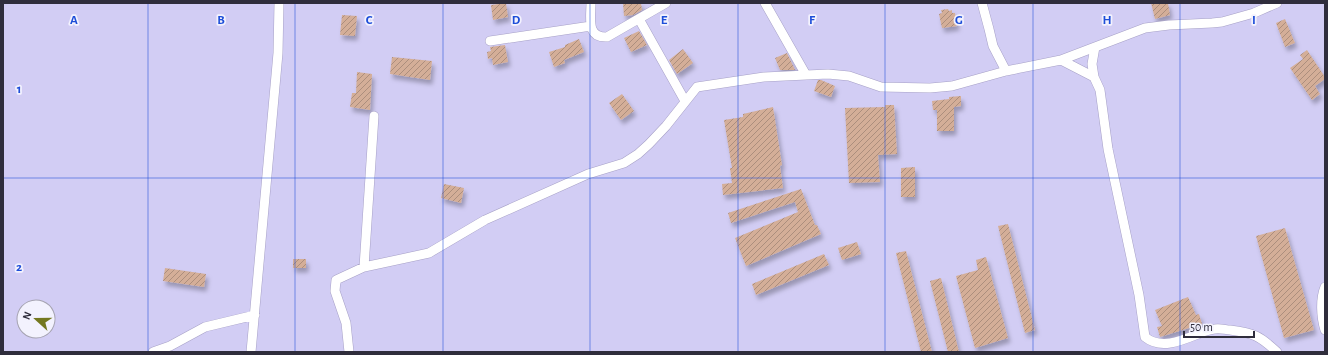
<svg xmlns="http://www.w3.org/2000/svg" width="1328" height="355" font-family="'Alegreya Sans',sans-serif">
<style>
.building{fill:url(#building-hatch);filter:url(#shadow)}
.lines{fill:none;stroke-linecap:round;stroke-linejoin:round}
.street-casing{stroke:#a7a1c7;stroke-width:10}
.street{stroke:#fff;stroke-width:9}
.grid{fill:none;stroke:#1d4ed8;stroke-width:1;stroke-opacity:0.55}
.grid-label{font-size:13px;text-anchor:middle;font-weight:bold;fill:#1d4ed8;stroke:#f3f2fe;stroke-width:3.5;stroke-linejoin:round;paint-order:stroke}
</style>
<defs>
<pattern id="building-hatch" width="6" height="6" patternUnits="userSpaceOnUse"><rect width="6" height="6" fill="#d4ae98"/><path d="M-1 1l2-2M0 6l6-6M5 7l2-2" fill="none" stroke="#ac8e7d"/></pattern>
<filter id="shadow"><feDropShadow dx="2.5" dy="4.5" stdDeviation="2" flood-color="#0004"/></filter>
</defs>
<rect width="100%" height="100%" fill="#d2cdf4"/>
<path class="building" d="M506,3l2,14 -15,3 -2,-15z
M623,3h18l1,7 -9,5 -9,1z
M1151,3h17l2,12 -15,4z
M948,9l1,2 3,-1v3h3l2,13 -15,2 -3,-14 3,-1 -1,-3z
M342,15l15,1 -2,20 -15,-1z
M1285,19l10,24 -10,4 -9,-24z
M639,31l8,14 -16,7 -7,-14z
M579,39l5,13 -20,8 1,3 -11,4 -5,-15 16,-5v-2z
M505,45l3,17 -15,3 -1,-7 -4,1 -1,-7 4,-1 -1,-4z
M683,49l10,14 -16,11 -8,-14z
M1307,50l18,27v2l-10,7 5,8 -8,6 -22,-32 13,-9 -3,-4z
M787,53l8,17h-15l-5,-12z
M392,57l40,4 -2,19 -40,-6z
M357,72l15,2 -2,36 -20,-3 2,-14h4z
M818,80h3l14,6 -4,11 -17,-6z
M622,94l12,17 -13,9 -12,-17z
M961,96v10l-7,1v24h-17v-21h-4l-1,-9 17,-2v-2z
M885,105h9l3,49 -19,1 2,27 -31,1 -4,-75 40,-1z
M773,107l9,58 -2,1 3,22 -60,7 -1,-11 10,-1 -2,-15h2l-8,-48 19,-3v-3z
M915,167v30h-14v-29z
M444,184l20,4 -3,15 -20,-5z
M801,189l14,36h2l4,9 -75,32 -11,-28 63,-26 -3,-10 -64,21 -3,-10z
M1008,224l27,106 -10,3 -27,-107z
M1285,228l29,102 -30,8 -28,-102z
M857,242l4,12 -19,6 -4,-12z
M906,251l26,101h-11l-25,-99z
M824,254l5,11 -73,30 -4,-11z
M986,257l22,81 -33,10 -19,-72 22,-6 -2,-10z
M293,259h13v9h-13z
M165,268l41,6 -2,13 -41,-6z
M941,278l18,74h-11l-18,-71z
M1188,297l8,18 3,-1 3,10 -42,13 -3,-10 5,-1 -7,-16z"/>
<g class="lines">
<defs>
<path id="street" d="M591,3c0,15 -5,35 16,34l59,-34
M765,3l41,72
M982,3l7,26 4,17 13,25
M639,19l46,82
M490,41l101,-15
M1095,47l-3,17 2,13 6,13 8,59 31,146 6,42c17,14 40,2 58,-5 4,-1 8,-3 12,-3 5,-1 11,1 15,1 24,3 30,6 47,22
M1061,60l33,17
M364,267l10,-151
M1325,287c-5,12 -4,30 0,43
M153,352l17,-6 35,-19 50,-12
M251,352l27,-299 1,-50
M349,352l-3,-29 -11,-32 1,-11 28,-13 65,-14 56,-33 103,-46 36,-11 14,-9 11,-10 17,-18 31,-39 67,-10 64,-3 21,2 32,11 49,1 22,-2 54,-15 55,-11 84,-32 24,-3 43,-2 10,-1 32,-9 23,-10"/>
</defs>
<use href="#street" class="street-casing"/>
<use href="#street" class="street"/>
</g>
<path class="grid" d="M148,3v349M295,3v349M443,3v349M590,3v349M738,3v349M885,3v349M1033,3v349M1180,3v349M3,178h1322"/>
<g class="grid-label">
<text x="74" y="24">A</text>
<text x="221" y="24">B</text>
<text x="369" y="24">C</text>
<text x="516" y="24">D</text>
<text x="664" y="24">E</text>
<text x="812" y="24">F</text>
<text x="959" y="24">G</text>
<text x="1107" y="24">H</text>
<text x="1254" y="24">I</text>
<text x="19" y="93">1</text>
<text x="19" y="271">2</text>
</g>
<rect width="1328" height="355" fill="none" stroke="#2f2d3c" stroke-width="8"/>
<g transform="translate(36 319) rotate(291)"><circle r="19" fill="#f3f2fe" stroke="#a5a3b0"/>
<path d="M0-3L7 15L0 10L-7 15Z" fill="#747820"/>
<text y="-6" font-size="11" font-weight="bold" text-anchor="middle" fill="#2f2d3c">N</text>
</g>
<path d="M1184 331v6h70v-6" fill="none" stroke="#2f2d3c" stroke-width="2"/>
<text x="1190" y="331" font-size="12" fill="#2f2d3c" stroke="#f3f2fe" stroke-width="3" paint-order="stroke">50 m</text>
</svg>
